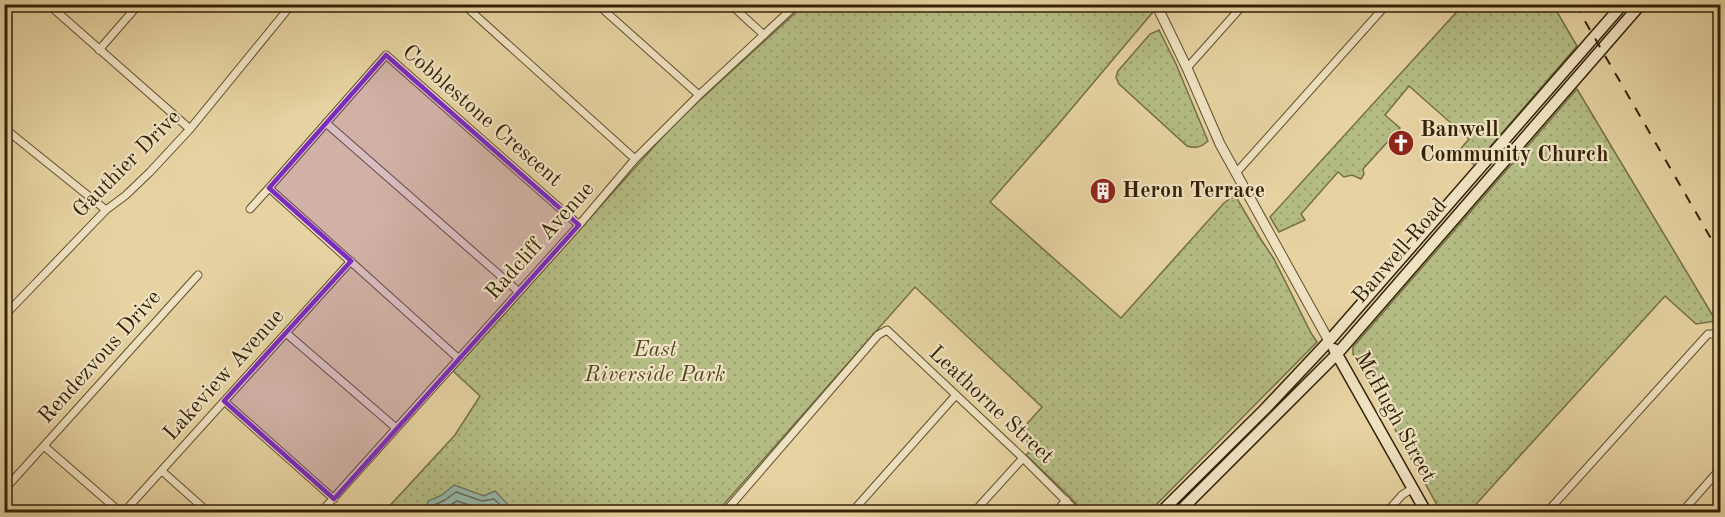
<svg xmlns="http://www.w3.org/2000/svg" width="1725" height="517" font-family="'Old Standard TT',serif">
<style>
.grass{fill:url(#grass-dots);stroke:#746f45;stroke-width:1.5}
.water{fill:#97b7aa;stroke:#6f7b68;stroke-width:1.5}
.lines{fill:none;stroke-linecap:round;stroke-linejoin:round}
.shore{stroke:#666c58;stroke-width:1.5}
.minor-casing{stroke:#604e2d;stroke-width:9}
.tertiary-casing{stroke:#604e2d;stroke-width:11}
.secondary-casing{stroke:#342206;stroke-width:13}
.minor{stroke:#efe2c2;stroke-width:7}
.tertiary{stroke:#efe2c2;stroke-width:9}
.secondary{stroke:#efe2c2;stroke-width:10}
.rail{stroke:#342206;stroke-width:2;stroke-dasharray:10 10;stroke-linecap:butt}
.marked{fill:#7b2cbf;fill-opacity:0.2;stroke:#7b2cbf;stroke-width:4.5;stroke-linejoin:round}
.labels{text-anchor:middle;dominant-baseline:central;stroke-width:4.5;stroke-linejoin:round;paint-order:stroke}
.street-label{font-size:22px;fill:#342206;stroke:#efe2c2}
.poi-label{font-size:22px;font-weight:bold;fill:#342206;stroke:#efe2c2;text-anchor:start}
.park-label{font-size:22px;font-style:italic;fill:#544826;stroke:#efe2c2}
</style>
<defs>
<pattern id="grass-dots" width="8" height="8" patternUnits="userSpaceOnUse" patternTransform="scale(1.5)"><rect width="8" height="8" fill="#b4bc84"/><path d="M2 2h.1M6 6h.1" fill="none" stroke="#9ba170" stroke-width="1.8" stroke-linecap="round"/></pattern>
</defs>
<rect width="100%" height="100%" fill="#e6d3a1"/>
<filter id="stains"><feTurbulence type="fractalNoise" baseFrequency=".00333" numOctaves="4"/><feColorMatrix values="0 0 0 0 .2 0 0 0 0 .09 0 0 0 0 .02 0 0 0 .5 -.17"/></filter>
<radialGradient id="worn" r=".72"><stop offset=".6" stop-color="#630" stop-opacity="0"/><stop offset="1" stop-color="#630" stop-opacity=".3"/></radialGradient>
<path class="grass" d="M804,5h344l5,7 -97,115 -66,75 131,116 103,-115 11,-8 25,43 14,21 37,74 6,9 -168,170h-65l-16,-17 -42,-40 3,-3 -4,-26 17,-19 -127,-120 -198,225h-333l71,-77 25,-39 -27,-25 222,-248z
M1463,5h90l24,41 -88,102 -16,16 -15,-12 11,-13 -60,-53 -24,29 15,13 -37,41 1,5 -3,5 -9,-4 -8,2 -6,-5 -37,42 4,6 -26,12 -9,-15z
M1159,30l17,34 32,77c-7,6 -12,8 -21,5l-68,-62 -3,-7 2,-6 32,-37z
M1577,89l139,232 -20,3 -31,-28 -196,216h-28l-88,-158v-7z"/>
<path class="water" d="M454,485l30,11 11,-5 20,21h-90l3,-11 14,-6z"/>
<g class="lines">
<path class="shore" d="M431,512l3,-7 11,-5 11,-8 26,9 12,-2 14,13
M439,512l18,-11 24,8 11,-1 6,4"/>
<defs>
<path id="minor" d="M48,4l142,125
M463,4l172,155
M597,4l102,91
M730,4l34,31
M99,50l40,-46
M1187,68l57,-64
M326,123l193,169
M4,128l102,82
M1236,173l151,-169
M250,209l19,-21
M4,316l102,-106 20,-15 24,-23 40,-43 102,-125
M286,333l110,95
M459,359l-190,-171 117,-133 193,170
M224,401l110,98
M44,446l76,66
M162,471l46,41
M4,490l194,-215
M124,512l227,-251
M321,512l258,-287 56,-66 64,-64 98,-91
M725,512l153,-177 9,-5 136,128 54,54
M852,512l103,-116
M974,512l49,-54
M1056,512l10,-12
M1387,512l15,-17 11,-7
M1412,512l11,-5
M1547,512l161,-178h7l5,9
M1682,512l38,-43"/>
<path id="tertiary" d="M1156,4l31,64 33,76 109,197"/>
<path id="secondary" d="M1334,349l92,163
M1161,512l104,-103 64,-68 294,-337
M1179,512l158,-158 304,-350"/>
</defs>
<use href="#minor" class="minor-casing"/>
<use href="#tertiary" class="tertiary-casing"/>
<use href="#secondary" class="secondary-casing"/>
<use href="#minor" class="minor"/>
<use href="#tertiary" class="tertiary"/>
<use href="#secondary" class="secondary"/>
<path class="rail" d="M1575,4l145,250"/>
</g>
<path class="marked" d="M386,55l193,170 -245,274 -110,-98 127,-140 -82,-73z"/>
<defs>
<symbol id="church-disc" viewBox="-11 -11 22 22"><circle r="9.5" fill="#8f2418" stroke="#efe2c2"/><path d="M-1.2-6h2.4v3.5h3.3v2.4h-3.3V6h-2.4V-.1h-3.3v-2.4h3.3Z" fill="#fff"/></symbol>
<symbol id="building-disc" viewBox="-11 -11 22 22"><circle r="9.5" fill="#8f2418" stroke="#efe2c2"/><path d="M-4-6H4V6H1V3H-1V6H-4ZM-2.5-4.3h1.7v1.8h-1.7ZM.8-4.3h1.7v1.8H.8ZM-2.5-1h1.7V.8h-1.7ZM.8-1h1.7V.8H.8Z" fill="#fff"/></symbol>
</defs>
<g fill-rule="evenodd">
<use href="#church-disc" x="1386" y="128" width="30" height="30"/>
<use href="#building-disc" x="1088" y="176" width="30" height="30"/>
</g>
<g class="labels">
<g class="street-label">
<text transform="translate(482 116) rotate(41)">Cobblestone Crescent</text>
<text transform="translate(127 164) rotate(-45)">Gauthier Drive</text>
<text transform="translate(540 241) rotate(-48)">Radcliff Avenue</text>
<text transform="translate(1400 251) rotate(-49)">Banwell Road</text>
<text transform="translate(100 357) rotate(-48)">Rendezvous Drive</text>
<text transform="translate(224 375) rotate(-48)">Lakeview Avenue</text>
<text transform="translate(991 405) rotate(43)">Leathorne Street</text>
<text transform="translate(1395 417) rotate(61)">McHugh Street</text>
</g>
<g class="poi-label">
<text x="1420" y="130">Banwell<tspan x="1420" dy="25">Community Church</tspan></text>
<text x="1122" y="191">Heron Terrace</text>
</g>
<g class="park-label">
<text x="655" y="350">East<tspan x="655" dy="25">Riverside Park</tspan></text>
</g>
</g>
<rect width="1725" height="517" fill="none" stroke="#e6d3a1" stroke-width="24"/>
<rect x="6" y="6" width="1713" height="505" fill="none" stroke="#342206" stroke-width="3"/>
<rect x="12" y="12" width="1701" height="493" fill="none" stroke="#342206" stroke-width="1.5"/>
<rect width="100%" height="100%" filter="url(#stains)"/>
<rect width="100%" height="100%" fill="url(#worn)"/>
</svg>
